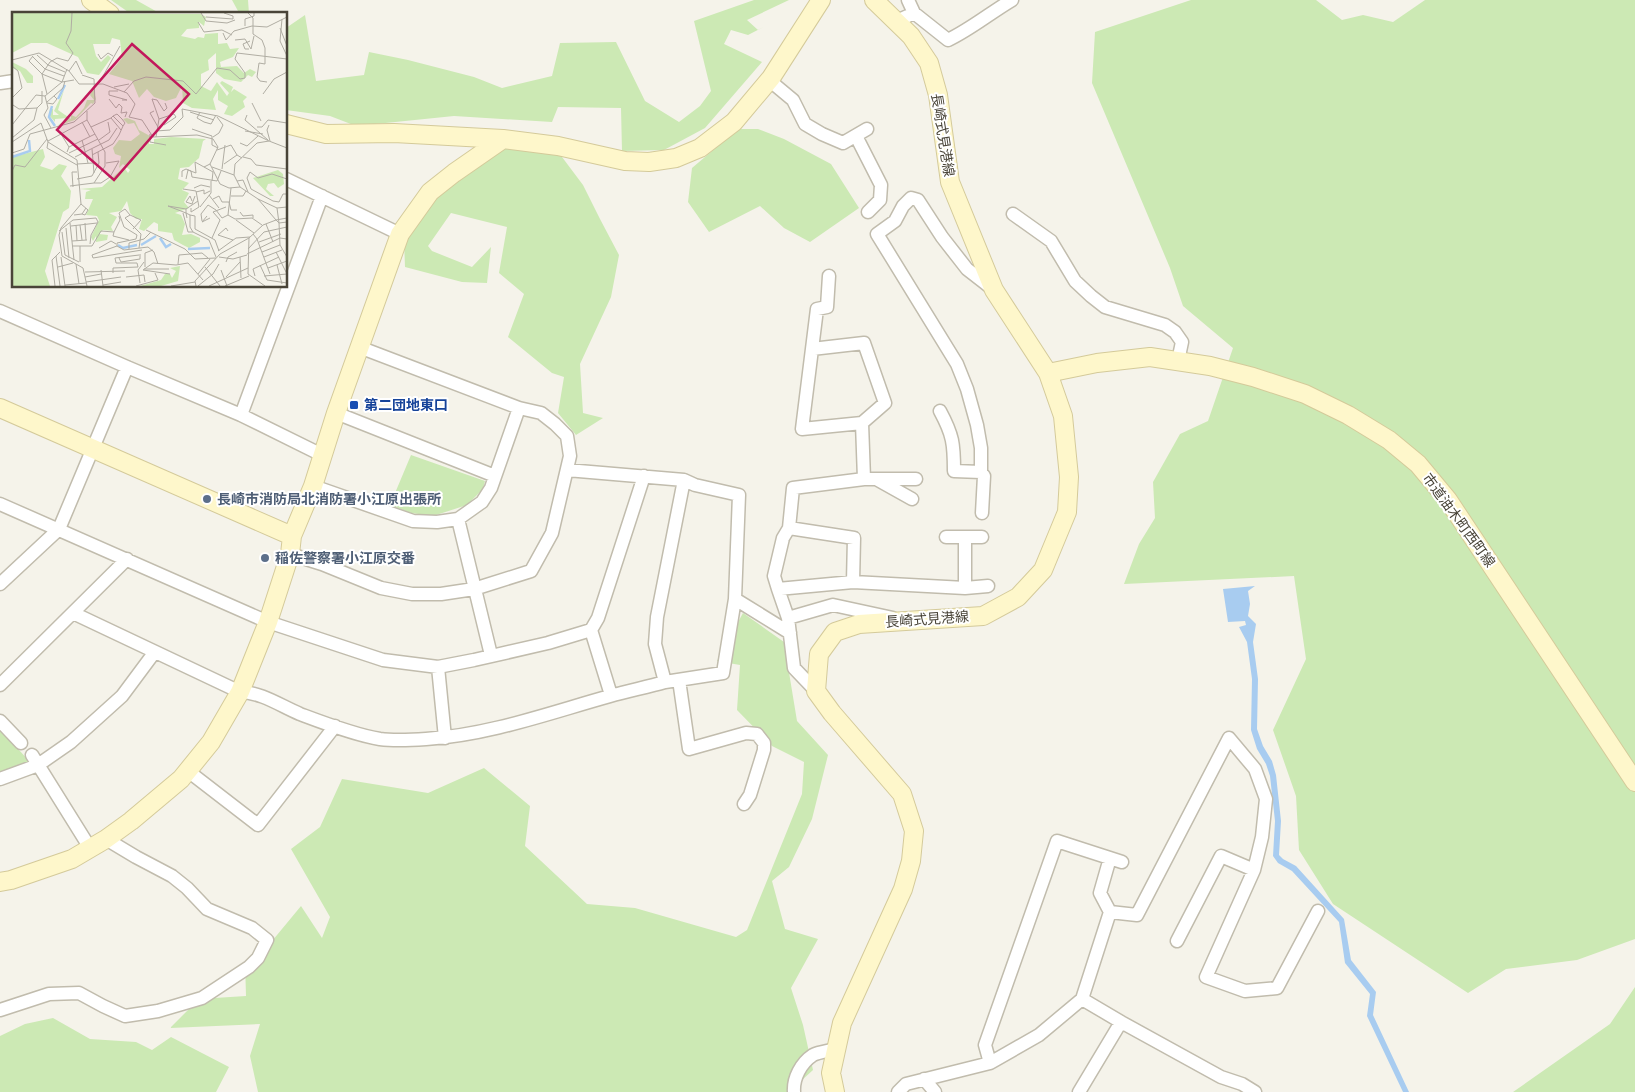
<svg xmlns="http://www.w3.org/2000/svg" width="1635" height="1092" font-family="Arial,'Noto Sans JP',sans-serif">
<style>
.green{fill:#cce9b4}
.water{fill:#a8ccf0}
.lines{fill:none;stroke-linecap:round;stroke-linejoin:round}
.street-casing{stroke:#c1bcad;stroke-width:15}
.secondary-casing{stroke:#d4ca9a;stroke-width:20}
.street{stroke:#fff;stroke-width:12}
.secondary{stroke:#fef7cb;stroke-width:18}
.transit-dot{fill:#1a4fb4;stroke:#fff;stroke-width:2}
.service-dot{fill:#5c6f8a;stroke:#fff;stroke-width:2}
.labels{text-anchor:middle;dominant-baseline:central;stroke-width:4;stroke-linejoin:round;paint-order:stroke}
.street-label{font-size:14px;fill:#494438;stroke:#fff}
.transit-label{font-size:14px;font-weight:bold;fill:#164399;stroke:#fff;text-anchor:start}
.service-label{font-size:14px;font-weight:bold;fill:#4e5e75;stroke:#fff;text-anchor:start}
.inset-river{fill:none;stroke:#a8ccf0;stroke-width:2.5}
.inset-road{fill:none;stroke:#b0ada3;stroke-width:1}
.view{fill:#c2185b;fill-opacity:0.15;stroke:#c2185b;stroke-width:2.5}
.inset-edge{fill:none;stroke:#494438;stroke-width:2.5}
</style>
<rect width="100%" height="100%" fill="#f5f3ea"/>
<path class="green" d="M111,0h25l25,14h-30z
M232,0h16l1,14h-14l3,-3z
M754,0h35l-42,20 11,10 13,-7 -23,12 -17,-5 -7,14 38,18 -57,66 -41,22 -42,1 -1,-43 -63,-1 -6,15 -98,-6 -98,10 -26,-10 -44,-6v-82l19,-13 11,66 48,-6 5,-23 39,8 66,17 28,11 50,-12 8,-33 56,-1 29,59 34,21 21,-16 11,-15 -17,-70z
M1191,0h125l26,20 21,-5 30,7 32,-22h210v939l-58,21 -71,9 -38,24 -135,-89 -34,-54 -3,-54 -23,-66 33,-71 -12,-83 -170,8 15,-40 16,-26 -2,-36 27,-48 28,-13 25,-73 -50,-42 -13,-38 -78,-185 3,-51z
M738,129h20l26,10 47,25 28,44 -49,34 -26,-14 -24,-22 -51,26 -21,-30 4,-34z
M493,145l66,8 24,32 17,34 19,36 -8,42 -31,67 3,49 20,5 -27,17 -18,-22 6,-36 -12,-4 -44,-36 16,-43 -25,-21 8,-46 -56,-14 -23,33 4,5 40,16 19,-20 -4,36 -25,-1 -57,-15 -1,-27 25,-42z
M411,455l74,26 -2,8 -16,16 -34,11 -22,-3 -21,-8z
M743,613l41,29 13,79 31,34 -16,64 -23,48 -17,14 13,48 33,10 -27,49 12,37 10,45 -24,22h-531l-8,-36 10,-32 -90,4 29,-29 47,-3 -1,-34 13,-4 43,-52 21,32 8,-21 -39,-68 29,-22 22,-48 86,14 56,-25 46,38 -5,40 62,58 48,4 101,29 11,-7 55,-136 2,-32 -32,-16 -35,-36 3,-45 -23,-4z
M0,729l29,32 -7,5 -22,8z
M1635,987v105h-122l97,-68z
M53,1018l37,21 46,3 16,8 19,-13 58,30 -13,25h-216v-56l25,-12z"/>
<path class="water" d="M1255,586l-7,5 2,13 -2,12 8,8 -3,18 5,37 -1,50 6,17 9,15 4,14 5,46 -2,34 4,4 13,7 48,53 7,41 25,32 -3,23 36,77h-6l-36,-76 3,-22 -25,-31 -6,-41 -47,-51 -14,-8 -5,-7 2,-35 -5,-45 -4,-12 -9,-15 -6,-19 1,-51 -5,-37 -8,-15 7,-2 -1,-4 -17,1 -5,-33z"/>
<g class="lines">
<defs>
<path id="street" d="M908,0l6,13
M897,21l17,-8 34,27c23,-11 42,-27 64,-40
M769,80l24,20 12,24 17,10 21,9 24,-14
M0,83l14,-2
M856,136l25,49 -1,15 -12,12
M286,179l114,55
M1013,214l38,27 24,40 16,15 14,11 60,18 10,7 7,10 -4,19
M0,311l127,56 114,48 81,40
M812,349l52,-6 21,60 -23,20
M940,411c13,24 14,33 14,60l27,1v-24l-4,-23 -10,-36 -10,-25 -80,-130 18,-13 8,-15 8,-8 7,2 24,37 25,32 27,21
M336,413l159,63
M241,415l81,-219
M981,472l3,4 -2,37
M864,479h52
M878,480l34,19
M313,486l100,35 24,1 21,-3 24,-17 9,-14 28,-80
M0,504l268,118 115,38 55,7 36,-7 74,-17 43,-13 7,-12 46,-142
M458,519l33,136
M946,537h36
M290,554l32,10 59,24 31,6h29l33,-5 57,-18 21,-38 18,-77 -3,-20 -12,-12 -14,-11 -22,-5 -160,-61
M853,582l112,6v-51
M0,584l59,-55 68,-162
M965,588l23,-2
M778,589l-4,-13 9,-38 6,-10
M735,599l55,34
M73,613l167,79c21,0 41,14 60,22 24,9 55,21 80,25 15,2 31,1 46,0 63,-4 123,-26 184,-43 18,-5 37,-9 55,-14l-10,-38 2,-27 27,-137 -117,-10
M788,618l-10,-29 75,-7 1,-44 -65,-10 4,-40 71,-9 -2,-56 -60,6 15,-120 10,-2 2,-31
M591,630l20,65
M438,667l7,71
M679,680l10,69 57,-16 11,1 7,9v7l-14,45 -6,9
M665,682l58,-9 12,-74 4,-104 -44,-10 -11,-5
M0,685l127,-126
M816,691l-22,-23 -6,-50 45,-13 60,13
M0,721l21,22
M32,755l58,93
M188,771l70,54 77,-99
M0,779l38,-14 33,-23 51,-46 32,-43
M1110,912l-10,-19 10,-35
M1177,941l44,-85 33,14
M1082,999l28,-87 27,3 92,-177 26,31 11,30 -4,38 -8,33 -48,107 39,14 32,-3 41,-77
M0,1010l49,-16 30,-1 24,13 22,10 33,-5 44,-13 47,-31 9,-9 9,-18 -15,-12 -45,-19 -20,-21 -15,-12 -36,-19 -30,-18
M990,1063l-5,-18 72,-204 65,21
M924,1079l11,13
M794,1092c-1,-14 7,-29 19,-37 6,-3 16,-4 23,-6
M898,1092l8,-8 84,-21 49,-28 43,-36 39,23 100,55 21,7 13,8
M1079,1092l42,-70"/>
<path id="secondary" d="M91,0l19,14
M286,124l40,10 68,-1 109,6 55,7 67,15 24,1 27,-4 24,-10 34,-26 37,-44 50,-78
M1048,373l49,-10 53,-6 60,9 43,11 52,17 43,21 41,25 29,24 30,36 187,282
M0,408l292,128
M0,882l11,-2 61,-21 34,-20 25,-18 50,-42 30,-37 29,-50 28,-70 22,-68 2,-18 21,-50 23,-73 64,-179 30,-42 24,-19 49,-34
M835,1092l-4,-19 11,-50 61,-134 8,-28 3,-30 -12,-37 -70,-81 -16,-22 3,-37 16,-22 24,-8 124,-8 35,-19 25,-27 24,-58 2,-35 -6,-61 -15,-43 -54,-83 -44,-108 -12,-87 -9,-32 -18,-27 -37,-36"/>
</defs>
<use href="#street" class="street-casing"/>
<use href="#secondary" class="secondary-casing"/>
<use href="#street" class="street"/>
<use href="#secondary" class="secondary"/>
</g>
<rect class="transit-dot" x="349" y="400" width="10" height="10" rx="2.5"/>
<g class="service-dot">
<circle cx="207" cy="499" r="5"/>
<circle cx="265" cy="558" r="5"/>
</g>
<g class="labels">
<g class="street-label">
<text transform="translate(943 135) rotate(81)">長崎式見港線</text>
<text transform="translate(1459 520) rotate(54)">市道油木町西町線</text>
<text transform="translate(927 619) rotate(-4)">長崎式見港線</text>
</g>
<g class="transit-label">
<text x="364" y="405">第二団地東口</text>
</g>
<g class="service-label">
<text x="217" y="499">長崎市消防局北消防署小江原出張所</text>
<text x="275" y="558">稲佐警察署小江原交番</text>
</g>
</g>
<g transform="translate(12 12)">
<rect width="275" height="275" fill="#f5f3ea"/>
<path d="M0,1l189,1 5,3 -2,9 -5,-4v6l-12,1 -6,7 14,3 3,-2 6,1 1,-4 13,-1v11l9,-1 3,6 9,-1 -6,9 -13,5 1,5 16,-1 7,7 6,-4 6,3 -4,5 -4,-2 -7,7 -17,-3 -8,-6v-20l-8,7 1,10 -8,4v12l10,5 6,-9 10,14 2,-3 -9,-10 2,-2 11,6 -2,5 3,-3 13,8 -4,4 2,6 -13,9 -8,-2 4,-8 -10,-6v-10l-5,9 3,11 -24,-2 -9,-5 -1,-17 -6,12 -10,3 -12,-4 -7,-8 -8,9 -7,-17 -23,-7 13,-16 -2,-18 -8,-2 -2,6h-17l3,12 5,6 7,-7 3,3 -12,17 -12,-2 -9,-16 -31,-14h-16l-19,10zM0,50l14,7 7,7v7h-6l-7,-12 -8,-3zM81,76l3,11 -3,5 -2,-1 -16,17 -18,6 11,-8 -13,1v3l-6,-7 1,-6h3v6h6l-5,-4 10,-21 -6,20 13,9v-4l5,2 8,-9 3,-8h7l-4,-5zM115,106l8,3 4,9 11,6 -1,8h5v-5l17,-2 35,2 -3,2 -4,17 -10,9 -9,1 -2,11 11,4 -7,7 7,3 -5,9 5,6 -14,5 6,2 4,9 -3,11 9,-1 9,4v4l-11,6 -6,-3 -9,-5 -2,-7 -14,-2v-7l-4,-2 -10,9 -5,-2 3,-10h-6l-6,-6 -3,-12 -6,10 -12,2 8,4 -6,10 2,4 -10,-1 -4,4 9,1 -1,5 -11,2v-6l-3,5 -2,-4 8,-17 -2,-4 -11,-1 7,-16h-8l1,-7 5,-2 -11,-1 22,-2 22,-20 4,6 2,-3 -7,-6 -4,4 2,-12 -6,-2 -2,-6 6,-8 12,1 9,-7 -6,-11 -6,1 -5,-5zM31,137l2,8 -5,9 12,4 7,-6 8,2 -6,10 10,15 -2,17 -6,4 -18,59 5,15h-38v-129zM266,158l5,4 1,10 -6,4 -4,-5 -6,1 -2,5 8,7h-4l-17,-18zM168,254l-2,15 -17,5h-21l21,-6 4,-6h5l2,4 4,-7 -6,-3z" fill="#cce9b4"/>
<path class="inset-river" d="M46,87l7,-14M40,94l-3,11 6,9M0,145l18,-6 -1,-11M148,226l6,9 5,-3M106,233l5,3 14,-3M129,233l15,-9M176,237l22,-1"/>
<path class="inset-road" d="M189,1l5,8 21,2 8,-3M236,1l5,5v16l9,6 3,8v16l-6,-1 -2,14 3,4 7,1M194,5l27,2v-3l-9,-3M270,7l-2,22 7,15M186,10l6,10 18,-2 10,5M233,14v-7l9,-3v-3M240,14l15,1 20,-10M268,16l7,18M211,21l3,7 8,-9 18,-5M223,28l10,-1 6,10 3,-13M237,37h-4l-2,-5 7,-3M86,42l3,5 7,-6 5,3M25,43l11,10 17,7M20,44l13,13 19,7M21,44l-4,5 13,13 20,8 12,-2M0,48l27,-7 30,18 10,13h24l24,9 8,11 -6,13 13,3 11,17 44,-2 16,4 5,8 -8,17 10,20 9,4 11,-1 18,12 18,21 11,-2M0,54l6,5 4,17 -10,10M57,59l7,-10 6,13M87,71l21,-37M102,75l15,-3M106,79h-9v4l18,5h-5M112,80l10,-11 12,-4 37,4 13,13 21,-26 13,2 10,9 5,-1v-5l-10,-14 2,-6 50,6M35,82l-5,-20 8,-12 7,-4 11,3 5,-8 -7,-10 5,-12 1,-18M251,82l11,-15 13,-7M97,87l7,9 3,-4 3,3 -1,6 6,-1 -2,5M35,90l16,-14 2,-7M35,91l6,1 4,-5 -3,-3M240,91l9,18M0,95l1,-2 6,4 18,-1 5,-5v-12M142,99l-4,2 8,14M178,100l24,8M188,100l-3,6 7,4 7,2 5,-9M235,103l-2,5 23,20M101,104l4,-2 5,5 3,4 -2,3M99,106l10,12M147,107l-7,-20 5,1 7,11 3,-3 -2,-5M70,110l8,15M0,113l24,-30 9,1M257,113l-2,5 3,11M79,115l20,-9M245,115h5l6,-7 19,3M39,116l-7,-13 4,-7 -3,-12 17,-14 5,-13M180,117l20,7v9l6,3M144,119l14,-1 13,-13 -1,-8 36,7 51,25M233,119l18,3M49,122l8,13M138,122v8l16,3M144,125l3,-18 15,-5 2,3 -12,8M201,125l6,-4 4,-8 -6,-8M0,126l22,-18 3,-12M70,128l6,23M87,128l11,-8 -2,-10M36,129l39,-21M0,130l29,-19 7,19 29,18 4,44 -20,24 -2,7 3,21 21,12 4,18M36,130l-1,6 30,17M228,131l7,3 11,-10M80,137l2,24M205,138l14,-5 6,10M55,140l2,-5 26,-13M0,141l12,-4 6,-15 44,-12 21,-19 -1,-24 -12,-4M57,141l29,-14M80,143l21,-11 6,-9 4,-9 -10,-10 -2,2M63,145l34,-17 8,-12M231,145l8,2 5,6 31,4M65,152l16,-1M198,152l-6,3 9,5 -1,9M212,152l13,-9 5,3M200,155l22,8M210,157l3,-24M0,159l3,-6 10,2 22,-28M170,165v-6l4,-2 5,2 1,6 25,4 4,-10M65,167l15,-3 7,-13 -1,-11M174,167l2,-9 8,3 -1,-11 9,5M275,167l-15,-5 -14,4 -8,-6 -3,6 4,11 22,12 6,1 4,-8h4M225,169l6,-1 5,12M82,171h7l9,-6 9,-16 -13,2M58,174l24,-3 11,-17v-14l-18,-32v-9M61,175l-1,-15h5M228,175l-6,-12 1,-11 22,-21 12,-2 18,7M182,176l7,-3 9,2M219,176l-3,27 7,4 17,-1 10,7M171,177l13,2 3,16 -8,5v-4M184,180l8,-2v4l6,-3M197,183l10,13M219,184h12l3,-5M201,187l6,-3 3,6h7l2,8h6M246,187l19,9 10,-1M180,189l-2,-5 -4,6 6,2 3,-8M186,189l-12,8v4l4,2v12l3,5 16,8 7,17M69,192l7,6 -3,5 -3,-1M188,195l11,-14v-12M265,196l2,15 8,-1M174,197l-18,-3 18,7 1,5M204,198l6,8 6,-3M228,200l3,4 10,-1v3M107,201l5,14 13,8 -1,4 -19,4v3l-25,9 1,3 49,-8M107,201l6,-4 5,6 -5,3 16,16 -2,14M171,201l5,19h5M62,203l8,-1 4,-6M118,203l11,5 -8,9M178,203l5,1v13l20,11 4,11M195,204l-5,6 8,-4M224,208l18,13M190,209l-1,-7 7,-9 8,5M58,211l4,37M73,211l1,17M254,212l7,18M64,213l1,16M68,213l2,15M59,214l26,-3M54,216l3,30M134,218l39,19 10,10 21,-1M47,219l14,-11 23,-2 2,4 -7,13 -1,9M216,219l-2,-3 -8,7 15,5M50,220l3,23 14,7M102,220l-1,4 16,4M102,220l6,-12 -1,-4M241,222l4,5 13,35M200,226l8,-18 -7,-8 13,-5M60,229l15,-1M247,230l22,-8M61,234h19l9,-15 13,1M105,234l7,4 24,-3 6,5 4,12M87,236l12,-7 5,3M117,237v-6l15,-4 7,-7M236,237l16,-17 23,-5M206,239l18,-13 14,-1M250,240l18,-7M264,240l11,22M235,242l33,-16 7,1M44,244l4,30M49,245l4,29M207,245l14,2 14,-4M228,245l1,21M252,245l18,-7M107,246l2,4 19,-3v-5M68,250v-16M214,250l2,-5 9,-5M64,252l3,20M166,252l1,-9 23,-2 6,5M248,253l7,15 20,3M265,253l5,19M46,255l15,-4M126,255l-1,-4h-21l-1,-5 24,-3M133,255v-14l8,-3M193,255l15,19M256,256l19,-7M132,257h25M89,258l2,16M209,258l6,16M73,260l40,-1M101,261v-5l25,-1M158,262l-27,-4 10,-7 23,2 12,-2 15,17M186,262l12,-15M243,264l-2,-7 26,-12M252,264l23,-2M73,265l16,-3M114,265l18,-2 1,7M214,265l14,-15M74,270l35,-5M128,271l-2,-13 6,-8M53,273l21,-2M91,273l18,-3M43,274l-3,-26 8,-8M124,274l22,-6 -3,-7M159,274l24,-4M184,274l-1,-5 25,-27 29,-16M186,274l15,-12 6,-10M197,274l39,-18M213,274l24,-10M253,274l-17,-12 1,-36 14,-13 13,-5 3,3 1,22 7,12"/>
<path class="view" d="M120,32l57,50 -75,86 -57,-50z"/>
<rect width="275" height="275" class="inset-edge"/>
</g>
</svg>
